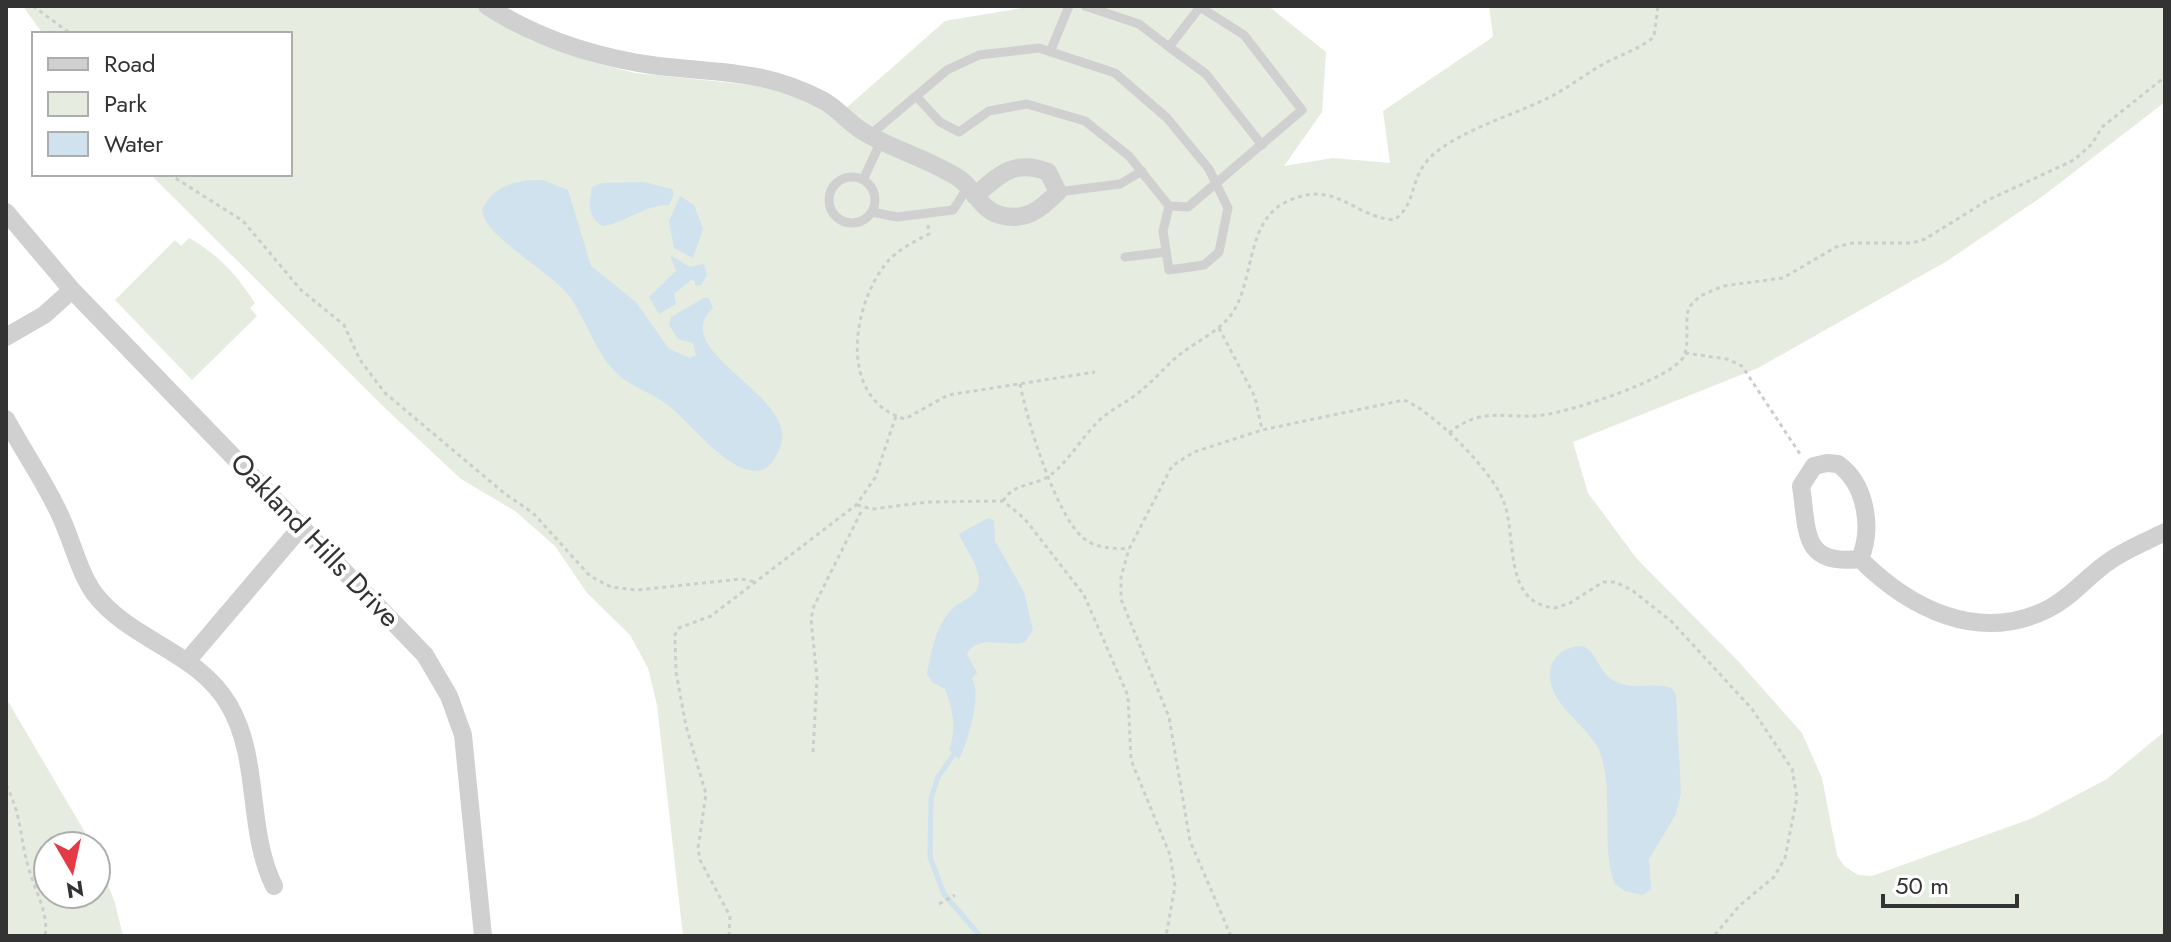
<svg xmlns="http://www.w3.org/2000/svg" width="2171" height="942" font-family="Jost,sans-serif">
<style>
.green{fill:#e6ecdf}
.water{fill:#cfe2ee}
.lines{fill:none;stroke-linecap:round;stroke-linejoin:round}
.stream{stroke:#cfe2ee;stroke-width:5}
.path{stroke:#cdcdcd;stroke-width:3;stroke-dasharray:4 4;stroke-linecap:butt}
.service{stroke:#d0d0d0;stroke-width:9}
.minor{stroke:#d0d0d0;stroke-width:18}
.labels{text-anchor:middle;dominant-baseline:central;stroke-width:8;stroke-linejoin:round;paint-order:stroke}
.street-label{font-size:28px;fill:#333;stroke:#fff}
</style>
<rect width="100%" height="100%" fill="#fff"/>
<path class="green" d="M23,6h451l58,35 60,21 43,11 146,15 55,29 109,-96 89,-15h234l58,46 -4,60 -38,54 49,-8 57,5 -7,-52 110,-74 -4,-31h676v96l-122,94 -96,65 -189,107 -185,74 15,51 49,66 101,102 64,72 20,45 15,77 7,11 14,9 14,1 161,-58 74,-39 58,-48v205h-1482l-26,-231 -9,-37 -18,-33 -43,-42 -32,-47 -40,-35 -54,-32 -75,-70 -236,-235h140v-140h-247z
M189,238c30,17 47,36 66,65l-5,5 7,8 -65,64 -77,-80 60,-60 6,6z
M6,698l87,148h-45v48h48v-41l19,50 8,33h-117z"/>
<path class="water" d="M542,180l26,10 23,76 45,36 33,47 21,9 6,-3 -3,-12 -15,-4 -9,-14 2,-8 33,-19h5l4,10c-48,44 88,87 67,140 -3,7 -8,16 -14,20 -29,17 -77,-47 -97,-62 -14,-12 -33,-17 -47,-28 -25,-20 -34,-55 -52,-81 -19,-26 -86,-60 -88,-87 10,-25 36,-30 60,-30z
M602,183l42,-1 28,7 2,5 -5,11c-25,0 -41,17 -66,21 -16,-8 -14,-24 -11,-39z
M680,196l14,9 9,24 -10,29 -19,-10 -5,-27z
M670,255l20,12 14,-3 3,11 -6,10 -6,1v-5l-4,-1 -17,14 2,10 -17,10 -10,-17 27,-26z
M988,518l6,2 1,21 29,51 9,38 -8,12c-19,6 -47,-9 -58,12l10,19 -5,5c10,17 -4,64 -13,81l-10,-9c8,-22 4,-39 -4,-61l-13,-7 -5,-8c4,-21 9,-49 25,-65 11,-10 28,-12 27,-31 -2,-16 -15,-31 -20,-44z
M1583,646c15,8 15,25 30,34 19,12 39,1 59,8l4,7 5,98 -5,21 -27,45 2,30 -8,6 -18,-4 -10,-7c-15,-36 0,-97 -16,-134 -12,-26 -50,-45 -49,-76 0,-18 17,-29 33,-28z"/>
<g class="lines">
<path class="stream" d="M954,754l-16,23 -7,21 -1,59 14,37 36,42"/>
<path class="path" d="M33,6l38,28
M169,174l74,47 58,69 43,35 16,35 25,33 119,100 29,20 57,63 21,11 26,3 104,-11 16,3
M928,225l1,9c-16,8 -34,17 -45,32 -33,44 -45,134 21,153l43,-24 147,-23
M1219,328l36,69 7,33
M1685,353l42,6 15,7 58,88
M1020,384c7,37 35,128 62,153 13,12 31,11 47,12
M1449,433c34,-28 55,-13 94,-18 26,-3 130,-36 141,-59 6,-14 0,-33 5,-49l11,-11 23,-10 60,-8 53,-31 17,-4h59l13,-4 63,-39 86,-40 18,-16 10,-17 63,-50
M1003,501c10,-18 31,-15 46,-25 21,-15 34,-42 54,-59 11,-9 24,-15 35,-24 16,-12 29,-29 45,-41 15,-11 37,-22 48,-37 24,-33 14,-93 55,-113 49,-24 65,14 108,18 28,-20 10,-47 49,-73 33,-22 70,-32 105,-49 22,-11 41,-27 63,-38 15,-7 29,-12 43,-23l4,-31
M857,505l15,4 57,-7 74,-1 21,17 60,77 44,101 3,64 39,95 5,31 -9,50
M813,752l4,-74 -6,-59 3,-13 49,-98
M6,785c17,33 13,52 23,84 6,22 20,44 16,67
M939,904l16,-9
M729,936l1,-20 -30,-56 -2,-12 8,-54 -20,-68 -10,-54 -1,-37 4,-7 32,-12 145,-111 19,-27 21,-62
M1231,936l-41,-95 -21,-124 -48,-118v-22l8,-28 43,-83 22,-14 68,-22 142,-30c30,12 87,70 99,100 15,35 -2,103 52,108l15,-5 33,-21h13l17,9 39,31 80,87 40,60 5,28 -12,61 -11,19 -35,29 -25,30"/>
<path class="service" d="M1085,6l54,18 30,23 31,-40 44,28 58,75 -114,97 -19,-1
M1169,47l37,27 56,71
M1050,52l19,-46
M870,135l77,-65 32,-15 60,-7 76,25 52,45 42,51 19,39 -9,44 -15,13 -35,5 -6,-39 6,-25 -40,-50 -44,-35 -58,-17 -38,7 -30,21 -19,-10 -24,-26
M829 200a23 23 0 1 1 46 0a23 23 0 1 1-46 0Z
M863,180l18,-39
M1058,192l62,-8 22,-13
M872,212l25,5 56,-7 15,-23
M1125,257l41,-5"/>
<path class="minor" d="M487,6c51,33 111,52 171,60 62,7 108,4 166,35 14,8 24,21 38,30 31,19 68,28 98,48 15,11 21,31 40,36 26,7 41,-6 58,-23l-10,-20c-34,-13 -48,2 -73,24
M6,212l66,78 353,365 24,41 14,39 20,201
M6,337l38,-22 28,-25
M6,419c17,32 39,63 54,96 12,25 18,55 34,78 36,48 104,58 135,112 32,55 17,124 45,181
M1827,463l11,1c28,20 35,64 22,95 -59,7 -52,-28 -59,-73l13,-20z
M1860,559c49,49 118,85 188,50 24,-12 40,-34 63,-49 16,-11 36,-19 54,-28
M188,660l114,-134"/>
</g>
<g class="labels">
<g class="street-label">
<text transform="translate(315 540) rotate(46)">Oakland Hills Drive</text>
</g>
</g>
<rect width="2171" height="942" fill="none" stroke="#333333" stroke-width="16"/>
<rect x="32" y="32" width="260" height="144" fill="#ffffff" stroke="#adadad" stroke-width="2"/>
<rect x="48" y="58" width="40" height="12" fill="#d0d0d0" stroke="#adadad" stroke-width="2"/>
<text x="104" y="72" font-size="24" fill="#333333">Road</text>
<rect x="48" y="92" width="40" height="24" fill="#e6ecdf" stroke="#adadad" stroke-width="2"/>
<text x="104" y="112" font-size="24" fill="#333333">Park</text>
<rect x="48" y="132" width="40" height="24" fill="#cfe2ee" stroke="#adadad" stroke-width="2"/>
<text x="104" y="152" font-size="24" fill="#333333">Water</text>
<g transform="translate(72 870) rotate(171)"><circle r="38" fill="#ffffff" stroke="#adadad" stroke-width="2"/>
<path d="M0-6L14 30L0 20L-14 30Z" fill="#e63946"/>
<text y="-12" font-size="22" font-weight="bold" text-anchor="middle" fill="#333333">N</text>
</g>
<path d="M1883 894v12h134v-12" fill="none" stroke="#333333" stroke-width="4"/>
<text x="1895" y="894" font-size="24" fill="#333333" stroke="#ffffff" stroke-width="6" paint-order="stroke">50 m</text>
</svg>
